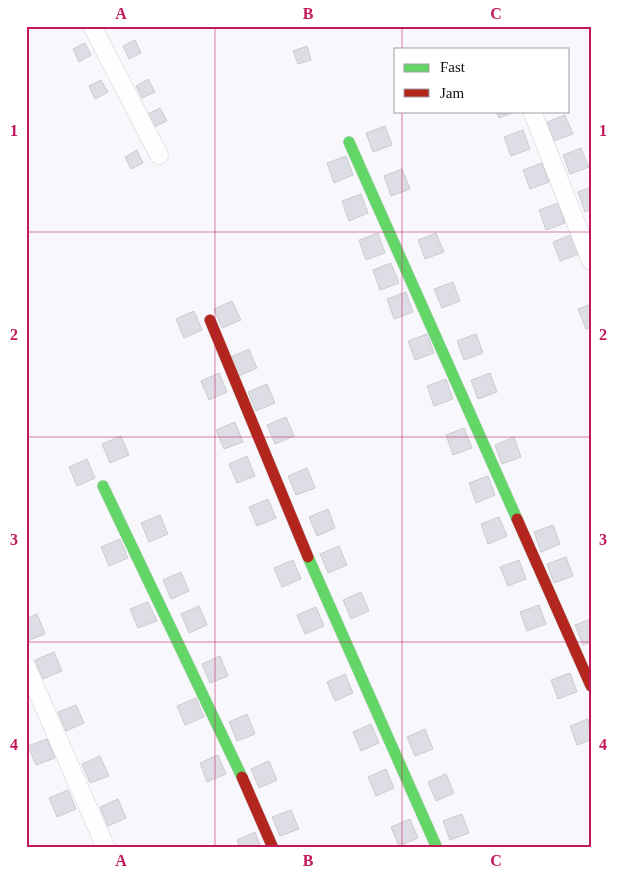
<svg xmlns="http://www.w3.org/2000/svg" width="617" height="874" font-family="'Times New Roman',serif">
<style>
.building{fill:#dcdde5;stroke:#cccccf}
.lines{fill:none;stroke-linecap:round;stroke-linejoin:round}
.street-casing{stroke:#d1d1d5;stroke-width:19}
.fast-casing{stroke:#d1d1d5;stroke-width:12}
.jam-casing{stroke:#d1d1d5;stroke-width:12}
.street{stroke:#fefeff;stroke-width:18}
.fast{stroke:#63d668;stroke-width:11}
.jam{stroke:#b3261e;stroke-width:11}
.grid{fill:none;stroke:#c2185b;stroke-width:1;stroke-opacity:0.55}
.neatline{fill:none;stroke:#c2185b;stroke-width:2}
.grid-label{font-size:16px;text-anchor:middle;font-weight:bold;fill:#c2185b}
</style>
<rect width="100%" height="100%" fill="#f7f7fc"/>
<path class="building" d="M135,40l6,13 -12,6 -6,-13z
M85,43l6,12 -12,7 -6,-13z
M307,46l4,14 -13,4 -5,-13z
M148,79l7,13 -13,6 -6,-12z
M101,80l7,12 -13,7 -6,-13z
M160,108l7,13 -13,6 -6,-13z
M496,111h21l-18,7z
M565,115l8,19 -19,7 -7,-19z
M385,126l7,19 -19,7 -7,-19z
M523,130l7,19 -19,7 -7,-19z
M581,148l8,19 -19,7 -7,-19z
M137,150l6,13 -12,6 -6,-12z
M346,156l7,19 -19,8 -7,-20z
M542,163l7,19 -19,7 -7,-19z
M402,169l8,20 -19,7 -7,-20z
M591,187v22l-6,3 -7,-20z
M361,194l7,19 -19,8 -7,-20z
M558,203l7,20 -19,7 -7,-20z
M378,233l7,20 -19,7 -7,-20z
M436,233l8,19 -19,7 -7,-19z
M571,235l8,19 -19,7 -7,-19z
M391,263l8,20 -19,7 -7,-20z
M453,282l7,19 -18,7 -8,-19z
M406,292l7,20 -19,7 -7,-20z
M232,301l9,19 -19,8 -8,-19z
M591,304v23l-5,2 -8,-20z
M194,311l8,19 -18,8 -8,-19z
M427,334l7,19 -19,7 -7,-19z
M476,334l7,19 -19,7 -7,-19z
M249,349l8,19 -18,8 -8,-19z
M219,373l8,19 -18,8 -8,-19z
M490,373l7,19 -19,7 -7,-19z
M446,379l7,20 -19,7 -7,-20z
M267,384l8,19 -19,8 -8,-19z
M286,417l8,19 -19,8 -8,-19z
M235,422l8,20 -19,7 -8,-19z
M464,428l8,20 -19,7 -7,-20z
M121,436l8,19 -19,8 -8,-19z
M514,437l7,20 -19,7 -7,-19z
M247,456l8,20 -18,7 -8,-19z
M87,459l8,19 -18,8 -8,-19z
M307,468l8,20 -19,7 -8,-19z
M488,476l7,19 -19,8 -7,-20z
M268,499l8,19 -19,8 -8,-19z
M328,509l7,19 -18,8 -8,-19z
M160,515l8,19 -19,8 -8,-19z
M499,517l8,19 -19,8 -7,-20z
M553,525l7,19 -19,8 -7,-20z
M120,539l8,19 -19,8 -8,-19z
M339,546l8,19 -19,8 -8,-19z
M566,557l7,19 -19,7 -7,-19z
M293,560l8,19 -19,8 -8,-19z
M519,560l7,19 -18,7 -8,-19z
M181,572l8,19 -18,8 -8,-19z
M361,592l8,19 -18,8 -8,-19z
M148,602l9,19 -19,7 -8,-19z
M539,605l7,19 -19,7 -7,-19z
M199,606l8,19 -18,8 -8,-19z
M316,607l8,19 -19,8 -8,-19z
M37,614l8,20 -18,7 -1,-22z
M591,619v23l-8,3 -8,-20z
M54,652l8,19 -19,8 -8,-19z
M220,656l8,20 -18,7 -8,-19z
M570,673l7,19 -19,7 -7,-19z
M345,674l8,19 -18,8 -8,-19z
M196,698l8,19 -19,8 -8,-19z
M76,705l8,18 -18,8 -8,-19z
M247,714l8,20 -18,7 -8,-19z
M588,719l3,21 -14,5 -7,-19z
M371,724l8,19 -18,8 -8,-19z
M425,729l8,20 -18,7 -8,-19z
M47,739l8,19 -19,7 -8,-19z
M218,755l8,19 -19,8 -7,-19z
M100,756l9,20 -19,7 -8,-19z
M269,761l8,19 -18,8 -8,-19z
M386,769l8,19 -18,8 -8,-19z
M446,774l8,19 -18,8 -8,-19z
M68,790l8,19 -19,8 -8,-19z
M118,799l8,19 -18,8 -8,-19z
M291,810l8,19 -19,7 -8,-19z
M462,814l7,19 -19,7 -7,-19z
M410,819l8,19 -19,8 -8,-19z
M255,832l6,16h-21l-3,-8z"/>
<g class="lines">
<defs>
<path id="street" d="M92,26l67,129
M532,111l59,150
M26,666l80,182"/>
<path id="fast" d="M349,142l168,377
M103,486l139,291
M308,557l129,291"/>
<path id="jam" d="M210,320l98,237
M517,519l74,167
M242,777l31,71"/>
</defs>
<use href="#street" class="street-casing"/>
<use href="#fast" class="fast-casing"/>
<use href="#jam" class="jam-casing"/>
<use href="#street" class="street"/>
<use href="#fast" class="fast"/>
<use href="#jam" class="jam"/>
</g>
<path class="grid" d="M215,26v822M402,26v23M402,111v737M26,232h565M26,437h565M26,642h565"/>
<rect width="617" height="874" fill="none" stroke="#ffffff" stroke-width="55"/>
<rect x="394" y="48" width="175" height="65" fill="#ffffff" stroke="#9f9fa0"/>
<rect x="404" y="64" width="25" height="8" fill="#63d668" stroke="#9f9fa0"/>
<text x="440" y="72" font-size="15" fill="#0f0f12">Fast</text>
<rect x="404" y="89" width="25" height="8" fill="#b3261e" stroke="#9f9fa0"/>
<text x="440" y="98" font-size="15" fill="#0f0f12">Jam</text>
<rect x="28" y="28" width="562" height="818" class="neatline"/>
<g class="grid-label">
<text x="121" y="19">A</text>
<text x="308" y="19">B</text>
<text x="496" y="19">C</text>
<text x="14" y="136">1</text>
<text x="603" y="136">1</text>
<text x="14" y="340">2</text>
<text x="603" y="340">2</text>
<text x="14" y="545">3</text>
<text x="603" y="545">3</text>
<text x="14" y="750">4</text>
<text x="603" y="750">4</text>
<text x="121" y="866">A</text>
<text x="308" y="866">B</text>
<text x="496" y="866">C</text>
</g>
</svg>
